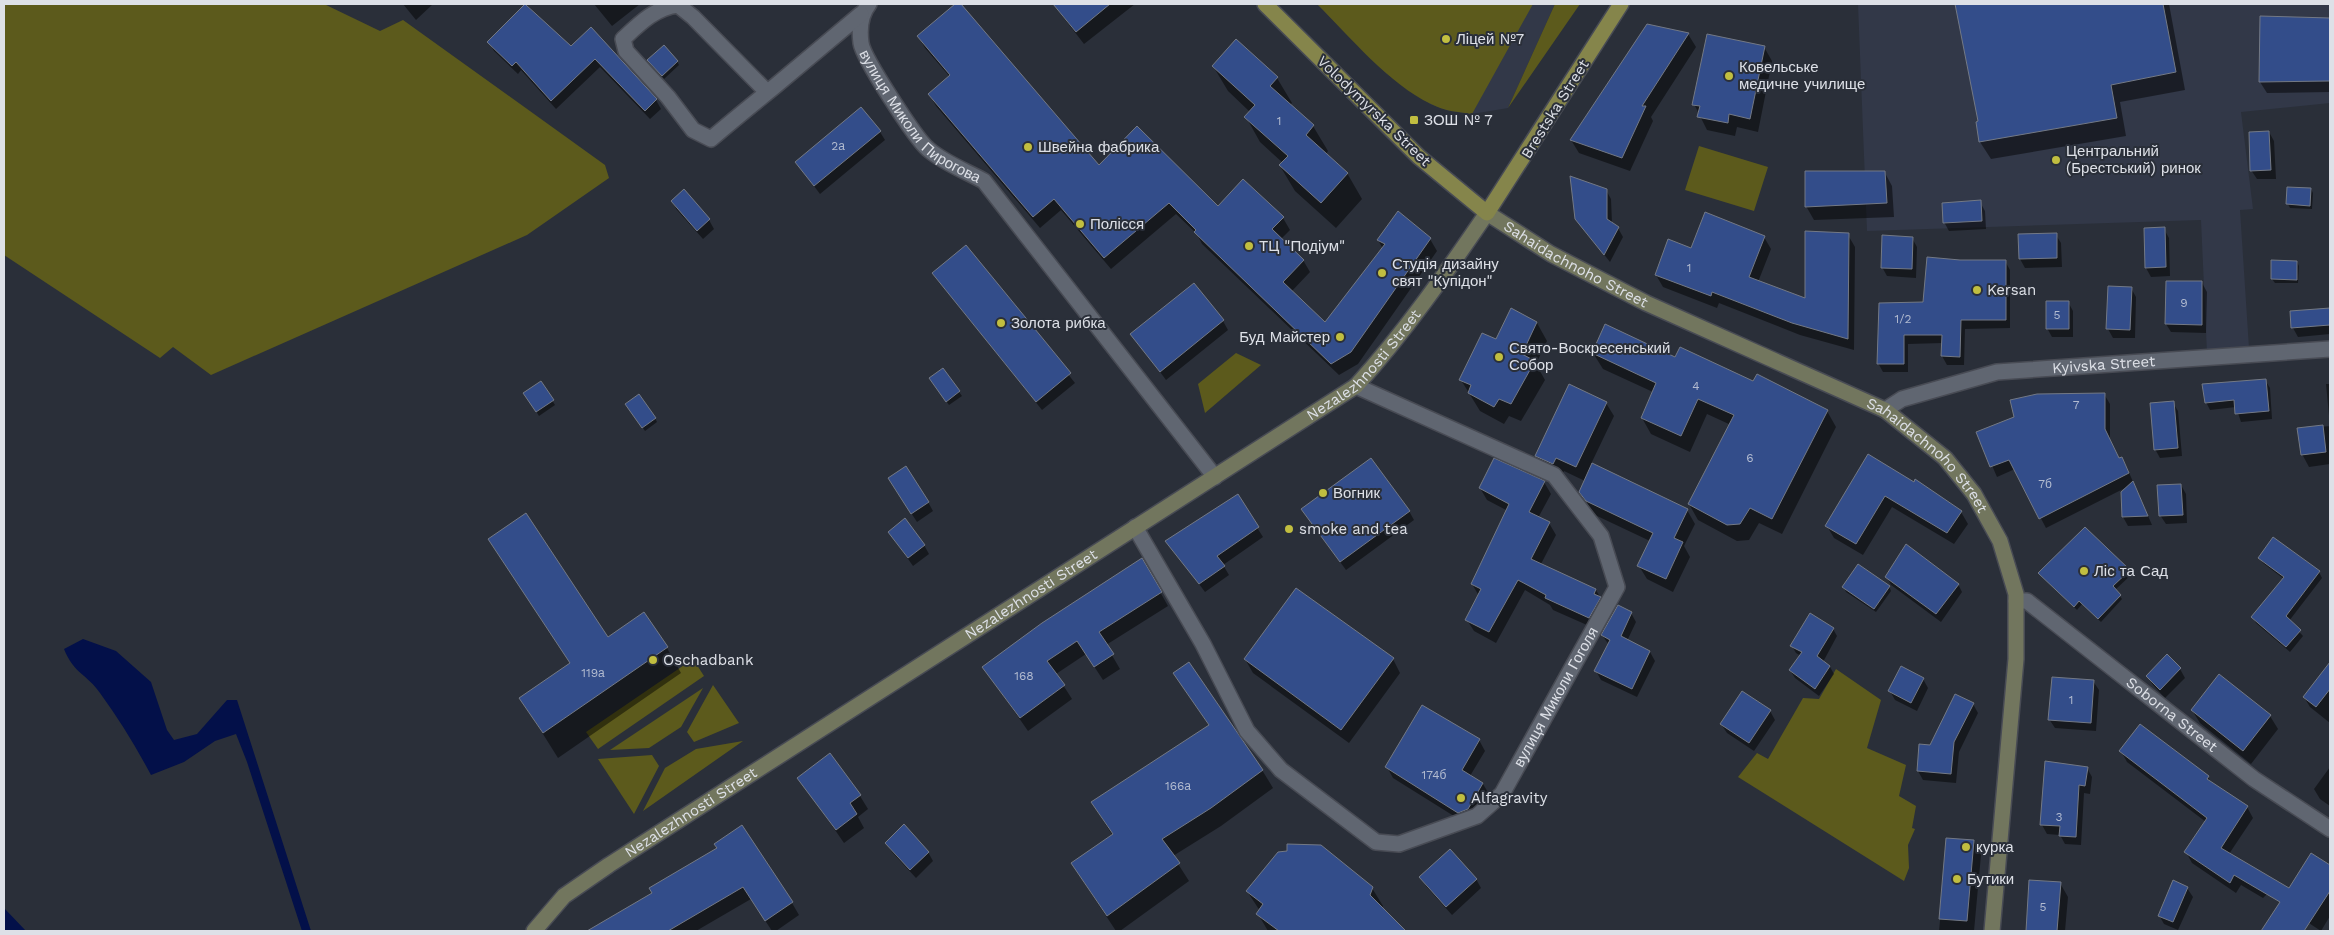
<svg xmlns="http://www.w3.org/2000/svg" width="2334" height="935" font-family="'Work Sans',sans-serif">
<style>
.built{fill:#323848}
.green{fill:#5c5a1c}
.water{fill:#031049}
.shadow{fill:#0007}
.building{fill:#334d8a;stroke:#737985}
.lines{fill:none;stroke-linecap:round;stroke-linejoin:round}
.minor-casing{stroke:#484b54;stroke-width:18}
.secondary-casing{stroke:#484b54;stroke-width:18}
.primary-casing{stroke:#484b54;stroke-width:18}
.minor{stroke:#606671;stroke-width:15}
.secondary{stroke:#72765e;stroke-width:15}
.primary{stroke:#85854b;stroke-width:15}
.poi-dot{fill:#c1be40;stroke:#2a2f39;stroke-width:2}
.labels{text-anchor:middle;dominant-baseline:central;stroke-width:4;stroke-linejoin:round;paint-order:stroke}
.number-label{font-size:12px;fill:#b2bbd0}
.poi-label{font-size:15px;fill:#dde0e7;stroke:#2a2f39;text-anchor:start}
.street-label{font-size:15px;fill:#dde0e7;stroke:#2a2f39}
</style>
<rect width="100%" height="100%" fill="#2a2f39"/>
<path class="built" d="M1317,4h238l-47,104 -36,6 -23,-3 -19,-7 -43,-30z
M1858,4h472v99l-89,9 12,97 -13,1 9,138 -42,5 -6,-133 -334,11z"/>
<path class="green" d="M4,4h320l56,27 23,-11 202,145 4,13 -82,57 -316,140 -38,-28 -13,11 -156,-103z
M1317,4h216l-61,110c-14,-2 -28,-3 -41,-10 -42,-20 -81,-67 -114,-100z
M1555,4h25l-72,104z
M1699,146l69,21 -14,44 -69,-21z
M1236,353l25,12 -56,48 -7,-29z
M693,659l11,17 -106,73 -12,-17z
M1836,669l45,31 -14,48 39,17 -7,31 17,10 -4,22 3,1 -7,16 1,23 -5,13 -166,-104 19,-24 11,6 35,-61 16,1z
M713,685l26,38 -45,19 -7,-10z
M703,688l-22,39 -32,21 -39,2z
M743,741l-100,70 22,-43 31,-19z
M652,755l7,11 -25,48 -36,-55z"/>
<path class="water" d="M83,639l33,12 35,31 16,48 7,10 23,-6 30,-34h10l74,231h-9l-55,-169 -11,-28 -21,7 -31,21 -33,13c-15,-28 -32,-56 -51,-82 -13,-19 -26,-19 -36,-44z
M4,908l22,23h-22z"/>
<path class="shadow" d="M403,4h30l-17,16z
M526,4l45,44 19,-19 66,71 5,9 -11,10 -50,-52 -44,42 -35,-39 -3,4 -24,-23 -5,-9z
M594,4h46l-28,22z
M957,4h3l139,163 119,41 25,-27 40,37 7,12 -9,9 22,21 7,12 -19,20 34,32 58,-75 -5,-9 20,-27 32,26 7,12 -79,113 -19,11 -137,-131 -5,-10 -21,-20 -65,55 -50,-59 -21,18 -104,-122 -7,-12 21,-17 -25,-29 -7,-12z
M1053,4h82l-51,40z
M1957,4h212l16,86 -65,12 6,34 -135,23 -11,-17v-20z
M2261,18l69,1v73l-63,1 -7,-11z
M1688,34l8,13 -45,70 2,4 -23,50 -51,-18 -8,-13z
M1764,47l8,14 -14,71 -21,-5 -2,9 -28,-6 -13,-26z
M649,60l28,1 2,4 -15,14z
M1213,66l64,12 15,25 -2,2 23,21 15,25 -2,3 21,19 15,26 -26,29 -41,-37 -15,-25 3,-3 -23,-21 -14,-25 4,-5 -22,-21z
M880,132l5,8 -65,54 -24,-32z
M2269,132l5,9 2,38h-19l-6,-9z
M1885,173l7,13 2,31 -80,3 -8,-14z
M2311,189l2,4 -1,16 -22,-1 -2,-4z
M1606,190l5,9 1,24 6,5 5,9 -13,25 -34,-43z
M684,191l25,29 5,9 -11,10 -26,-29 -5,-9z
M1980,202l5,9 1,18 -37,2 -5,-9z
M2145,229h19l5,9 1,38 -19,1 -5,-9z
M1848,235l7,12 -1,103 -54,-15 -81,-32 -2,5 -54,-21 -7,-12 35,-25 73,-13 7,12 -13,33 48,18z
M2056,235l5,8 1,24 -37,1 -5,-9z
M1912,238l5,9 -1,31 -29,-2 -5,-9z
M966,246l109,137 -33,27 -109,-136z
M2005,261l5,9v58l-45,1 -1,36h-17l-5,-9 1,-13 -35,1v28h-25l-5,-9 47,-59z
M2297,262l2,4 -1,17h-23l-3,-4z
M2202,283l5,9 -1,41 -35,-1 -5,-8z
M2131,288l5,9 -1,41h-22l-5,-9z
M2068,302l5,9v26h-21l-5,-9z
M2330,309v25l-32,3 -5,-9 -2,-16z
M1223,321l5,9 -62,50 -34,-46z
M1537,323l10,18 -11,23 9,16 -24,41 -12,-5 -5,8 -24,-13 -19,-31 35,-39z
M1593,353l83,5 78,24 73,29 9,16 -54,107 -23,-11 -10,17 -12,1 -39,-21 -9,-16 42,-79 -24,-11 -17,38 -39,-18 -9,-16 11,-26 -50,-23z
M943,370l19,26 -13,9 -16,-22z
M2265,380l5,8 2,31 -31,3 -5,-15 -26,3 -4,-8z
M541,382l14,23 -16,11 -14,-23z
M2326,384h4v80l-21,3 -7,-13 -4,-25 32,-3z
M2104,394l6,10v36l9,19 3,-1 5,10 25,57 -24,1 -5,-9 4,-30 -81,41 -31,-59 -18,8 -19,-44z
M1606,403l8,13 -23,48 96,46 8,14 -11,22 6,11 -17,35 -26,-13 -8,-13 11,-25 -55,-26 -15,-23 5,-11 -21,-10 -3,6 -17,-7 -8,-14z
M2173,403l5,8 4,45 -22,2 -5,-9z
M629,408l26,10 2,4 -12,9z
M1868,456l93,56 7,12 -14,20 -62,-37 -29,48 -29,-17 -7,-12z
M1544,482l7,12 -13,24 11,5 7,12 -15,29 55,26 11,19 -11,20 -43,-19 -3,-5 -25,-15 -29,53 -22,-12 -7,-11 12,-24 -7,-12 36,-73 -21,-11 -7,-12z
M2181,485l5,9 1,29 -21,1 -6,-9z
M895,488l33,14 5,9 -16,11z
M1237,496l26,41 -40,28 6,10 -24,17 -38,-51z
M1302,510l107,1 5,9 -68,50z
M889,532l35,13 5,9 -16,12z
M490,539l118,100 59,9 14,25 -123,85 -37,-59 50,-35z
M2260,558l59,14 3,6 -33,43 14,15 -13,16 -34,-29 -3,-5 31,-39 -21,-16z
M1142,560l26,46 -62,39 14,24 -17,11 -17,-26 -30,20 16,25 -44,32 -44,-63z
M2129,571l2,4 -16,15 7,9 -21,23 -19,-18 -5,6 -37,-37z
M1887,577l71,7 4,8 -21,30 -50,-37z
M1889,586l2,5 -15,21 -30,-20 -2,-5z
M1631,613l5,9 -9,19 23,11 5,9 -18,36 -36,-17 -5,-9 13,-26 -7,-10z
M1833,629l4,7 -14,26 7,5 4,7 -15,22 -24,-18 -5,-8 11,-14 -5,-3 -4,-7z
M1245,659h148l7,14 -51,70 -96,-70z
M2330,664v59l-20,-16 -6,-10z
M2180,669l5,9 -20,20 -12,-13 -5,-8z
M1175,673l87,97 11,18 -52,38 -48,30 16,25 -69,50h-4l-33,-50 30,-45 -21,-33 117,-77z
M1923,679l5,9 -11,23 -22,-11 -5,-9z
M2093,681l6,9 -3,41 -41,-3 -6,-9z
M1973,704l5,9 -19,39 -3,31 -33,-3 -5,-9 13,-25z
M2192,710l78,6 8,13 -27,35 -51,-41z
M1770,711l5,9 -21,31 -27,-18 -6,-9z
M1479,740l6,11 -15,25 13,8 6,10 -15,26 -9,3 -72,-45 -6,-11z
M2121,751l87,26 3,6 36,24 6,11 -24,36 44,34 -10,10 -22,-13 -5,8 -44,-30 -6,-11 20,-30 -79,-60z
M2330,767v39l-10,-7 -6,-10z
M2087,768l5,9 -2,17 -6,-1 -3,52 -16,-1 -5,-9 -13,-1 -5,-9z
M799,778l61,18 8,13 -10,8 6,11 -20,15z
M1948,839l25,2 8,14 -7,76h-35z
M886,843l42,9 5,9 -17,17 -24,-26z
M718,849l74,54 7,12 -23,16h-4l-21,-32 -55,32h-107l64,-37z
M2312,854l18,12v50l-9,15 -29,-19z
M1421,877l55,2 5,9 -29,27 -26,-29z
M2031,882l29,1 8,14 -3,34h-38z
M1372,888l11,18 -1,2 22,23h-136l-10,-17 2,-3 -13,-20z
M2187,888l6,9 -15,33 -14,-6 -5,-9z"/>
<path class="building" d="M525,4l46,42 20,-19 66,72 -12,12 -50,-52 -44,42 -35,-39 -4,4 -25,-24z
M955,4h6l138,161 38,-39 81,80 25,-27 41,38 -12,12 32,31 -21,22 42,40 60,-78 -8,-4 21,-29 33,27 -80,114 -20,12 -137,-132 2,-2 -27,-27 -65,55 -50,-59 -21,18 -105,-123 22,-19 -33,-39z
M1053,4h57l-34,28z
M1955,4h208l13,68 -65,13 6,33 -138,24 -3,-20 2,-1z
M2260,16l70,2v63l-71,1z
M1647,24l42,9 -47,73h4l-24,52 -52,-18z
M1707,34l58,12 -15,73 -21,-5 -1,9 -31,-6 3,-11 -8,-1z
M1236,39l42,38 -8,9 44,39 -8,10 42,38 -27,30 -42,-38 9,-9 -44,-39 11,-12 -43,-39z
M664,45l14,16 -16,15 -15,-16z
M861,107l20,24 -67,55 -19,-24z
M2269,131l2,39 -21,1 -1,-39z
M1805,171h80l2,32 -82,4z
M1570,176l37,13v30l12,8 -15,28 -29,-36z
M2287,187l24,1 -1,18 -24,-2z
M684,189l26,30 -13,12 -26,-30z
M1981,200l1,21 -39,2 -1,-20z
M1705,212l60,24 -16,41 56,21v-67l44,2 -1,106 -56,-16 -80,-31 -1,4 -56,-21 13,-36 23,9z
M2165,227l1,40 -21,1 -1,-40z
M2057,233v25l-38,1 -1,-25z
M1882,235l31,2 -1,32 -31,-1z
M966,245l105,128 -35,29 -104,-129z
M1927,257l33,3h46v60h-45l-1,37 -19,-1 1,-21h-38v29h-27l2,-61 44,-1z
M2271,260l26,1v19l-26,-1z
M2166,281h36v44l-37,-1z
M1194,283l30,37 -64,52 -30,-38z
M2108,286l24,1 -2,43 -24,-1z
M2046,301h23v28h-23z
M1511,308l26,14 -15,32 13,7 -24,43 -12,-5 -5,8 -26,-14 3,-8 -12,-5 23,-47 14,6z
M2330,308v17l-39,3 -1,-17z
M1605,324l70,33 5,-10 73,34 4,-7 71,36 -56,109 -22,-11 -10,16 -13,1 -39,-21 46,-89 -36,-16 -17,37 -40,-18 15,-35 -64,-30z
M943,368l17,23 -14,11 -17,-24z
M2266,379l3,32 -34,3 -1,-14 -29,3 -3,-19z
M541,381l13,19 -18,12 -13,-19z
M1569,384l38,18 -31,65 -20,-9 -3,6 -18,-8z
M2105,393v36l14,29 3,-1 7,16 -90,46 -30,-59 -19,7 -14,-35 38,-15 -4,-17 27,-6z
M639,394l17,24 -14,10 -17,-24z
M2174,401l4,47 -24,2 -4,-47z
M2323,425l3,27 -25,3 -4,-27z
M1868,454l46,28 1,-3 47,32 -15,22 -62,-37 -29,48 -31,-18z
M1371,458l39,53 -70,51 -39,-53z
M1494,458l51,23 -16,31 21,10 -19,37 65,30 -2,5 7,3 -12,21 -44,-20 1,-3 -28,-15 -29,52 -24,-12 16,-31 -10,-5 38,-80 -30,-16z
M1592,463l96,46 -14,29 9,4 -17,37 -29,-13 16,-33 -67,-32 -7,-9z
M906,466l23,36 -18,12 -23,-36z
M2133,481l15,35 -26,1 -1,-25z
M2181,484l2,31 -24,1 -2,-31z
M1238,494l21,33 -42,29 8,10 -26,18 -34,-43z
M526,513l82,124 36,-25 24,35 -125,86 -24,-35 51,-35 -82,-124z
M905,518l20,27 -17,13 -20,-26z
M2085,527l45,43 -17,16 8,9 -23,24 -19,-18 -5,6 -36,-34z
M2273,537l47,34 -34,45 15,14 -15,17 -35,-30 33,-40 -26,-19z
M1906,544l53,40 -23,30 -51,-37z
M1142,558l20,34 -63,40 15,22 -20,13 -17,-26 -30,20 18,24 -45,33 -38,-51 60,-44z
M1858,564l32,22 -16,23 -32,-22z
M1296,588l98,70 -53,72 -97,-71z
M1618,605l14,7 -11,24 29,15 -18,38 -38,-18 16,-31 -9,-5z
M1810,613l24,15 -17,28 13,10 -15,23 -26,-19 13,-18 -12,-6z
M2167,654l14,14 -21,22 -14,-14z
M1189,662l74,108 -52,38 -49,31 18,24 -73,53 -36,-53 42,-29 -22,-32 118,-77 -36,-52z
M2330,662v27l-14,18 -13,-10z
M1901,666l23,12 -13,25 -23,-12z
M2219,674l52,41 -28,36 -52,-41z
M2052,677l42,3 -3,43 -43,-3z
M1742,691l29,19 -22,33 -29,-19z
M1955,694l19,9 -20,39 -3,32 -34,-3 2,-27 11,1z
M1422,705l58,34 -18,31 21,13 -15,26 -10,4 -73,-46z
M2140,724l69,52 -2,3 41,27 -27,42 68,40 22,-35 19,12v26l-26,40h-43l19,-29 -46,-27 -4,8 -46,-31 23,-34 -88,-67z
M830,753l31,42 -11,8 7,11 -21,16 -39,-52z
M2045,761l43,6 -3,19 -6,-1 -3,52 -17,-1 1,-10 -20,-1z
M904,824l25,28 -19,18 -25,-27z
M742,825l51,77 -28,19 -22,-34 -75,44h-81l65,-38 -3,-5 68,-40 -3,-4z
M1946,838l28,2 -7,81 -28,-2z
M1287,844l34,1 52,42 -3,8 36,36h-127l-23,-17 7,-10 -17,-13 32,-39 9,-1z
M1450,849l27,30 -31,28 -27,-30z
M2029,880l32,2 -4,49h-31z
M2173,880l15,7 -15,35 -15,-6z"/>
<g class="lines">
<defs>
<g id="minor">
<path id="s1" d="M869,4c-9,11 -10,24 -8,39 2,15 55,96 67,106 16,14 38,22 56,32l231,296"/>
<path d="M767,92l-74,-75 -15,-12c-22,2 -39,19 -55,34l3,12 42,46 25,33 18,9c21,-18 42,-35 63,-52l87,-73"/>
<path id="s2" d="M1885,410l17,-11 95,-27 333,-23"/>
<path id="s3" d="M1135,527l68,117 44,87 34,39 95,72 23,2 78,-28 25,-22 115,-207 -16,-51 -47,-61 -198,-89"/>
<path id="s4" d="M2016,601h11l227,178 76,50"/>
</g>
<g id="secondary">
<path id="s5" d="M534,931l30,-35 45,-31 747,-479c49,-54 90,-113 131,-173l64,41 95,49 239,107 60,48 29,36 26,47 16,53v65l-24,272"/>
</g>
<path id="primary" d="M1265,4l154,153 68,56 134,-209"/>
</defs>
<use href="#minor" class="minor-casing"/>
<use href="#secondary" class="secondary-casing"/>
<use href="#primary" class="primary-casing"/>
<use href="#minor" class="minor"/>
<use href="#secondary" class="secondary"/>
<use href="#primary" class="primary"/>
</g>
<g class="poi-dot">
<circle cx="1446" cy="39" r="5"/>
<circle cx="1729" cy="76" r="5"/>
<rect x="1409" y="115" width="10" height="10" rx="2.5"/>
<circle cx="1028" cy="147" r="5"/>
<circle cx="2056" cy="160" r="5"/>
<circle cx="1080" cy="224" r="5"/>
<circle cx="1249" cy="246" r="5"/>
<circle cx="1382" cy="273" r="5"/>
<circle cx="1977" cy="290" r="5"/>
<circle cx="1001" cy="323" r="5"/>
<circle cx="1340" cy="337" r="5"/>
<circle cx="1499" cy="357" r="5"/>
<circle cx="1323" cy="493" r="5"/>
<circle cx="1289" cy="529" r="5"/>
<circle cx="2084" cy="571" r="5"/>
<circle cx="653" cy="660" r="5"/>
<circle cx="1461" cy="798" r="5"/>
<circle cx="1966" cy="847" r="5"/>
<circle cx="1957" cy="879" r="5"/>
</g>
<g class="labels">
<g class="number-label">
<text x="1279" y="121">1</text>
<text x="838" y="146">2а</text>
<text x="1689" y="268">1</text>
<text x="2184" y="303">9</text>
<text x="2057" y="315">5</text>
<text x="1903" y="319">1/2</text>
<text x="1696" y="386">4</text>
<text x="2076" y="405">7</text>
<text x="1750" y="458">6</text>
<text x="2045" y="484">7б</text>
<text x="593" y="673">119а</text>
<text x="1024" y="676">168</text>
<text x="2071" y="700">1</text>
<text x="1434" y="775">174б</text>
<text x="1178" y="786">166а</text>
<text x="2059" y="817">3</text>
<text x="2043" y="907">5</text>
</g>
<g class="poi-label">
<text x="1456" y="39">Ліцей №7</text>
<text x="1739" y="67">Ковельське<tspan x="1739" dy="17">медичне училище</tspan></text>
<text x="1424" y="120">ЗОШ № 7</text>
<text x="1038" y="147">Швейна фабрика</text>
<text x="2066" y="151">Центральний<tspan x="2066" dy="17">(Брестський) ринок</tspan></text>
<text x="1090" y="224">Полісся</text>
<text x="1259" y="246">ТЦ "Подіум"</text>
<text x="1392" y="264">Студія дизайну<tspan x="1392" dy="17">свят "Купідон"</tspan></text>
<text x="1987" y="290">Kersan</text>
<text x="1011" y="323">Золота рибка</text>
<text x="1330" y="337" text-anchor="end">Буд Майстер</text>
<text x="1509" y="348">Свято-Воскресенський<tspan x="1509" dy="17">Собор</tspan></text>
<text x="1333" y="493">Вогник</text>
<text x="1299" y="529">smoke and tea</text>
<text x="2094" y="571">Ліс та Сад</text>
<text x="663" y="660">Oschadbank</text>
<text x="1471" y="798">Alfagravity</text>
<text x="1976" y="847">курка</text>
<text x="1967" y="879">Бутики</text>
</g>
<g class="street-label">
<text transform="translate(1555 109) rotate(-58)">Brestska Street</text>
<text transform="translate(1374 111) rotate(44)">Volodymyrska Street</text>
<text stroke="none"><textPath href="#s1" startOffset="138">вулиця Миколи Пирогова</textPath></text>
<text stroke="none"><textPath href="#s5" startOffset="1308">Sahaidachnoho Street</textPath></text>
<text stroke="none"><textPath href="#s5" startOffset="1008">Nezalezhnosti Street</textPath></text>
<text stroke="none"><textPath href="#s2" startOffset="226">Kyivska Street</textPath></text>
<text stroke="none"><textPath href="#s5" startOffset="1712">Sahaidachnoho Street</textPath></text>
<text stroke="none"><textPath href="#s5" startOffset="602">Nezalezhnosti Street</textPath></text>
<text stroke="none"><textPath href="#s3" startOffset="654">вулиця Миколи Гоголя</textPath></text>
<text stroke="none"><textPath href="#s4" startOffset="195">Soborna Street</textPath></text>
<text stroke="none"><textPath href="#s5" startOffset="198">Nezalezhnosti Street</textPath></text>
</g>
</g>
<rect width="2334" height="935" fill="none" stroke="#dde0e7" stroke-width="10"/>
</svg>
